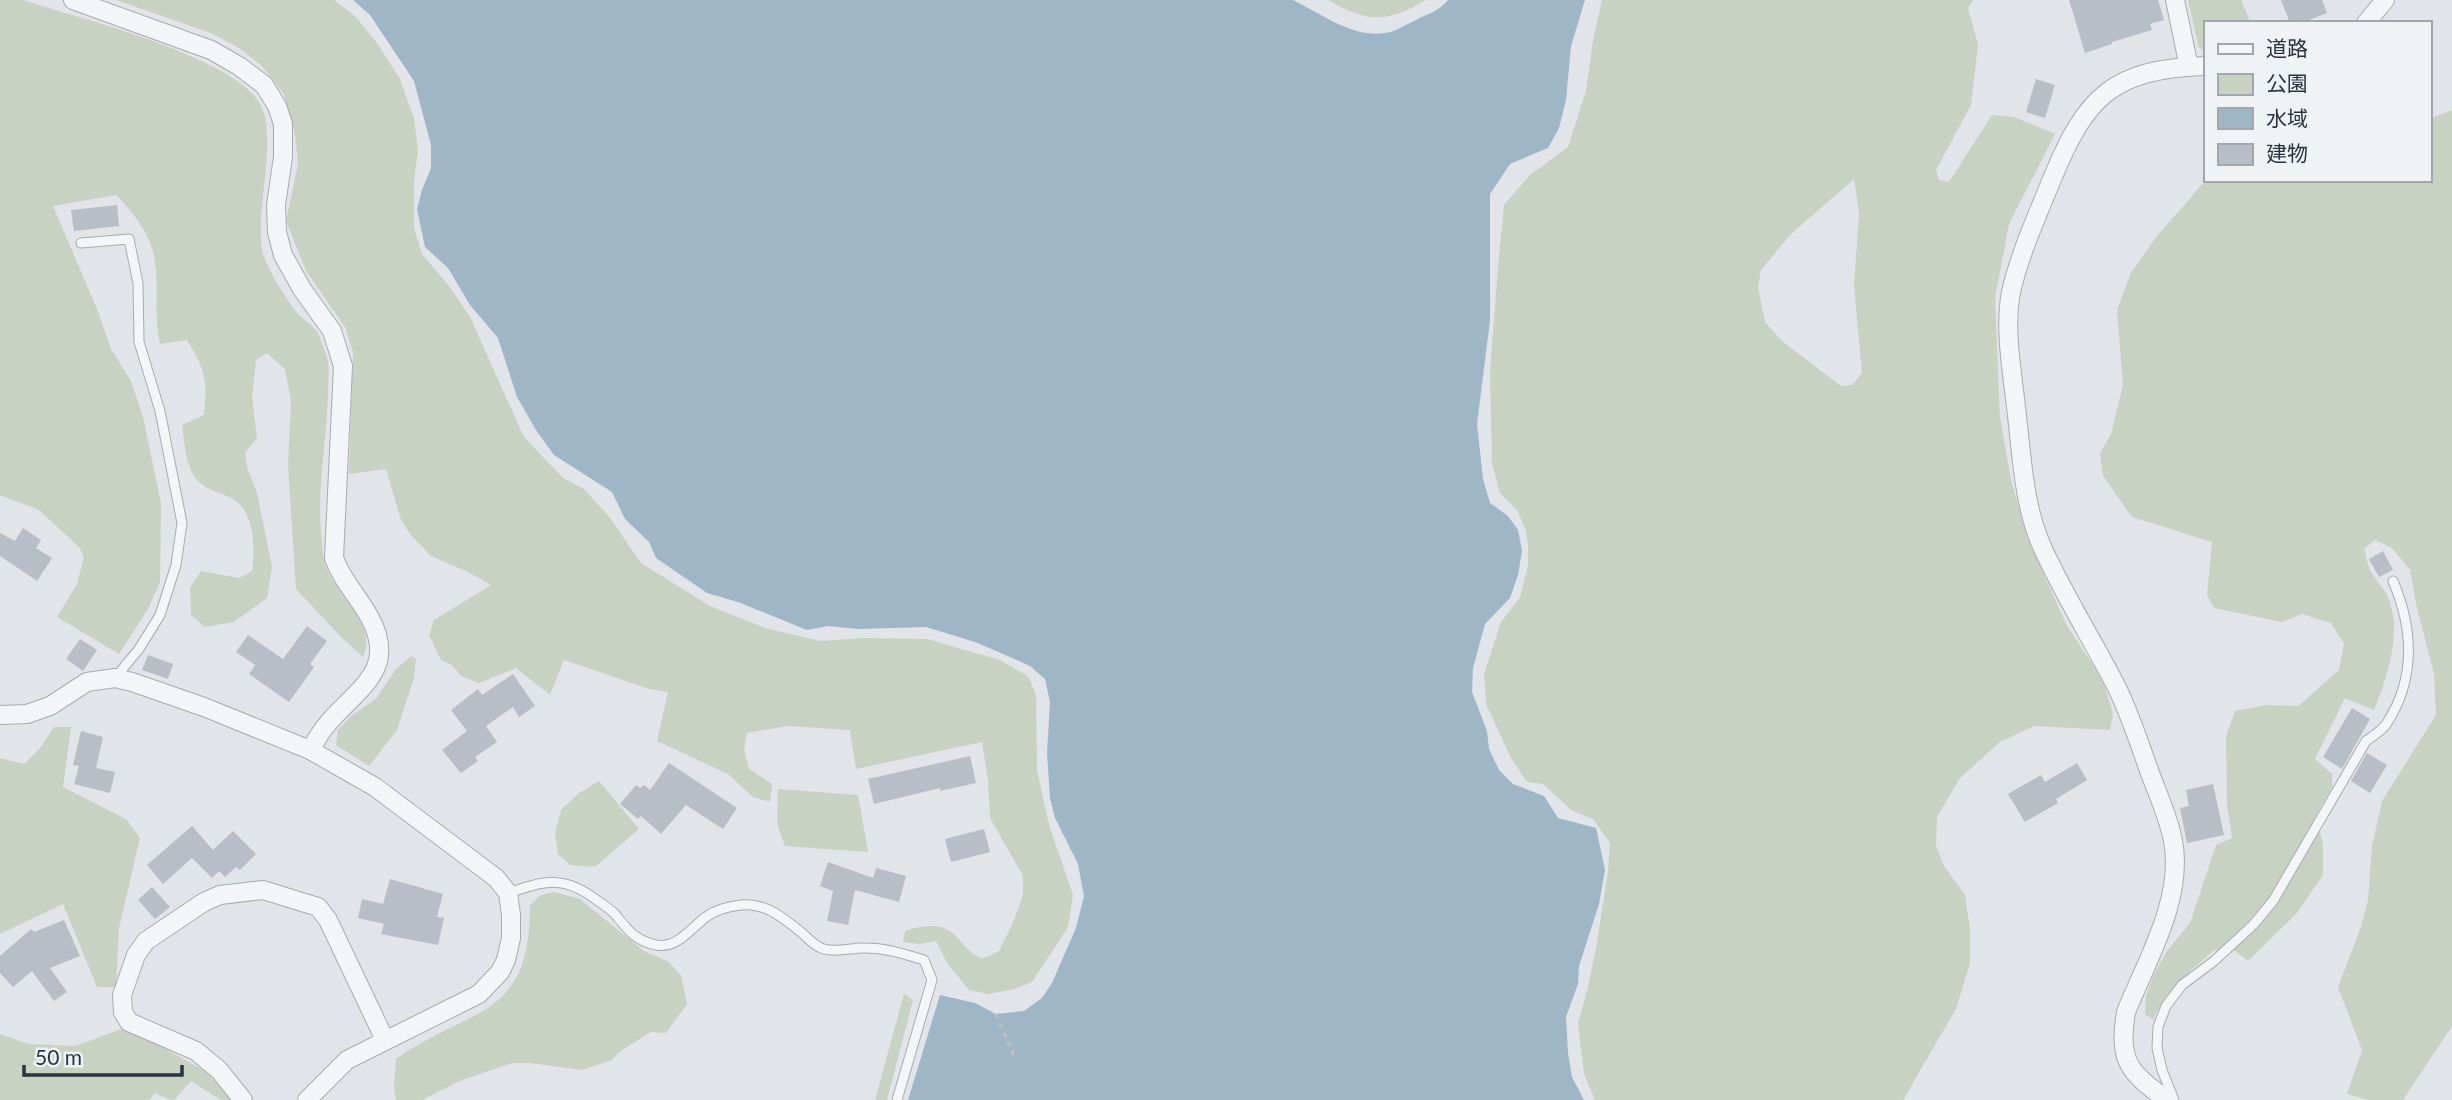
<svg xmlns="http://www.w3.org/2000/svg" width="2452" height="1100" font-family="Lato,'Noto Sans JP',sans-serif">
<style>
.green{fill:#c8d2c2;fill-rule:evenodd}
.water{fill:#9eb6c6}
.building{fill:#b8bec5}
.lines{fill:none;stroke-linecap:round;stroke-linejoin:round}
.lane-casing{stroke:#a6acb2;stroke-width:11}
.street-casing{stroke:#a6acb2;stroke-width:20}
.path{stroke:#bbbfc3;stroke-width:3.5;stroke-dasharray:5 5;stroke-linecap:butt}
.lane{stroke:#f3f5f7;stroke-width:9}
.street{stroke:#f3f5f7;stroke-width:18}
</style>
<rect width="100%" height="100%" fill="#e1e4e8"/>
<path class="green" d="M0,0h23c55,18 206,55 236,102 20,32 -4,108 3,147 3,18 25,51 36,65 6,6 15,11 19,18 4,7 7,17 10,25 3,11 1,25 1,37 -1,44 -11,95 -7,138 1,10 1,21 4,31 8,32 54,59 38,94l-21,-19 -46,-49 -8,-125 3,-63 -6,-32 -18,-16 -11,7 -4,38 5,40 -12,15 2,14 10,26 15,74 -5,31 -33,24 -29,5 -14,-12 -1,-27 11,-17 38,7 13,-7c3,-22 3,-58 -18,-71 -10,-7 -26,-9 -35,-18 -14,-14 -14,-38 -17,-57l22,-10c4,-34 1,-46 -17,-75l-27,4c-7,-29 0,-61 -6,-88 -5,-24 -22,-45 -38,-61l-63,11 44,103 14,40 20,32 12,36 18,86 -1,79 -12,27 -29,45 -62,-37 20,-33 7,-27 -5,-10 -40,-37 -39,-15z
M116,0h218l21,16 22,27 23,36 14,40 4,31 -4,31v47l8,26 27,32 21,31 54,120 39,41 21,11 26,29 31,45 69,43 55,22 55,13 46,-3 61,1 73,21 28,16 8,19 1,75 12,55 24,70 -5,32 -36,55 -17,7 -27,5 -19,-4 -22,-27 -11,-22 -17,3 -16,-2 2,-11c17,-6 39,-9 52,6 9,10 13,16 25,22l17,-8 13,-26 11,-30v-19l-33,-58 -2,-38 -6,-38 -126,27 -6,-39 -62,-4 -41,7 -3,17 5,19 23,15 -2,18 -17,-5 -25,-23 -71,-33 11,-49 -19,-3 -85,-29 -14,35 -34,-27 -37,15 -18,-7 -9,-11 -11,-5 -12,-25 5,-15 57,-35 -23,-13 -37,-16 -20,-21 -10,-15 -15,-51 -37,5 4,-122 -8,-25 -39,-56 -20,-50 12,-57 -3,-29 -11,-41 -22,-28 -23,-18 -28,-15z
M1328,0h98c-38,23 -59,23 -98,0z
M1602,0h371l-5,9 10,35 -7,61 -35,65 3,10 10,2 43,-67 22,2 41,17 -46,90 -14,74 5,119 11,63 17,59 39,87 36,54 10,34 -3,16 -76,-4 -34,16 -40,36 -23,39 -1,29 8,20 21,29 5,35v33l-14,46 -53,91h-308l-11,-26 -6,-51 10,-36 8,-39 12,-77 2,-28 -17,-24 -22,-9 -28,-26 -16,-2 -16,-24 -25,-54 -2,-30 17,-52 19,-25 8,-31v-22l-3,-16 -8,-18 -17,-17 -8,-29 -2,-93 8,-103 6,-63 26,-30 38,-28 18,-56 7,-51zM1854,179l5,34 -5,73 8,87 -10,12 -11,1 -59,-45 -17,-19 -7,-35 3,-17 29,-35z
M2188,0h53l10,23h-46v27l-6,-2z
M2452,110v916l-49,74h-35l-21,-6 15,-44 -24,-63 23,-60 7,-27 4,-54 10,-45 54,-86 -2,-41 -17,-66 -7,-38 -18,-22 -17,-8 -11,9c2,6 3,14 6,21 4,8 11,15 16,23 18,36 2,82 -12,117l-29,-12 -30,61 17,15v14l-17,29 8,26v32l-26,38 -49,48 -13,-10 -21,-1c-25,22 -47,39 -61,70l-8,-6 1,-19 8,-21 13,-23 23,-28 26,-78 16,-7 -5,-35 -1,-67 9,-25 32,-6 31,1 41,-36 5,-26 -13,-21 -29,-9 -20,8 -68,-14 -7,-13 5,-53 -80,-25 -29,-41 -3,-23 11,-19 12,-49 -6,-75 14,-37 26,-37 49,-56h223v-61z
M411,656l5,3 -2,19 -17,52 -28,36 -33,-21 2,-15 13,-14 25,-17 20,-30z
M54,727h17l-8,60 63,32 14,19 -21,90 -3,59h-19l-34,-83 -63,30v-176l24,6 17,-17z
M599,781l40,48 -44,38 -25,-2 -12,-11 -3,-21 6,-23 18,-17z
M778,789l80,6 10,57 -83,-6 -8,-22z
M554,892l26,7 64,52 25,11 12,14 6,28 -21,29 -15,-1 -32,20 -7,8 -30,10 -52,-7h-18l-50,17 -40,20h-26l-2,-12 2,-29c76,-54 134,-38 134,-154l11,-10z
M904,994l9,6 -26,100h-12z
M126,1027l79,44 28,29h-12l-30,-19 -17,19h-4l-15,-7 -6,7h-149v-66l29,10 47,2z"/>
<path class="water" d="M353,0h940c31,15 67,44 103,30 7,-3 13,-7 20,-10 13,-7 22,-8 32,-20h137l-14,46 -5,54 -7,28 -11,20 -38,16 -20,30v127l-13,103 6,55 7,24 18,13 10,14 4,21 -4,24 -8,23 -25,26 -12,44 -1,24 15,39 2,18 10,21 14,14 31,12 14,22 38,10 9,42 -6,34 -20,62 -1,18 -12,33 2,36 4,24 12,23h-676l32,-105 35,8 21,11 28,-3 18,-13 10,-15 24,-55 8,-32 -6,-32 -23,-46 -5,-20 -3,-45 3,-51 -5,-23 -15,-13 -13,-6 -42,-18 -49,-15 -68,2 -30,-3 -21,4 -69,-28 -31,-9 -51,-35 -7,-16 -24,-23 -13,-27 -58,-37 -18,-25 -19,-33 -19,-59 -28,-33 -22,-37 -23,-21 -8,-38 5,-19 9,-22v-23l-17,-64 -44,-66z"/>
<path class="building" d="M2069,0h89l6,20 -14,4 2,6 -40,12v2l-27,9z
M2281,0h41l5,13 -26,10h-11z
M2036,79l19,6 -10,33 -19,-6z
M117,205l2,21 -45,5 -3,-21z
M23,528l18,12 -5,8 16,10 -15,23 -37,-25v-23l15,8z
M2383,551l10,19 -14,7 -10,-18z
M307,626l20,15 -17,23 4,3 -25,35 -40,-28 6,-9 -19,-13 12,-17 35,24z
M80,639l17,11 -14,21 -17,-12z
M148,655l25,9 -5,15 -26,-9z
M513,674l22,32 -16,11 -6,-10 -27,19 11,16 -22,15 3,4 -17,12 -19,-23 25,-19 -16,-21 27,-21 4,6z
M2352,708l18,11 -28,50 -19,-12z
M81,731l22,6 -7,31 19,4 -5,21 -36,-9 5,-18 -6,-1z
M2367,753l20,12 -17,28 -19,-12z
M970,756l6,27 -36,8v-3l-66,16 -6,-25z
M669,763l68,45 -14,21 -37,-24 -25,29 -20,-18 -3,3 -18,-15 16,-19 4,3 4,-3 6,5z
M2077,763l10,17 -31,19 2,4 -33,19 -17,-28 33,-19 4,7z
M2213,784l11,51 -37,8 -7,-35 9,-2 -3,-16z
M192,826l21,24 20,-19 23,23 -16,16 -4,-3 -11,10 -6,-6 -7,7 -20,-20 -29,26 -16,-19z
M984,829l6,23 -39,10 -6,-23z
M828,862l45,16 3,-10 30,8 -7,26 -44,-12 -7,35 -21,-4 6,-30 -13,-5z
M390,879l53,15 -6,23 7,1 -6,27 -57,-11 3,-10 -26,-6 4,-19 21,5z
M152,887l18,20 -15,12 -17,-19z
M64,920l16,36 -30,12 17,24 -13,9 -22,-30 -19,16 -13,-14v-17l31,-27 3,3z"/>
<g class="lines">
<defs>
<path id="lane" d="M81,243l48,-4 9,44 1,59 21,69 22,112 -6,42 -16,50 -21,34 -24,29
M508,893c39,-13 56,-18 90,8 6,4 12,8 17,13 13,16 19,26 41,31 21,4 35,-17 50,-28 9,-7 24,-11 35,-12 24,-3 44,14 61,28 7,6 13,14 22,16 13,4 29,-2 42,-1 21,0 38,6 58,12l8,20 -35,120
M2174,1100l-12,-30 -5,-22 1,-21 8,-21 16,-21 32,-24 39,-36 20,-24 93,-160c7,-5 17,-11 21,-18 29,-45 26,-95 6,-142"/>
<path id="street" d="M73,0l138,50 28,16 25,19 13,21 6,18v33l-7,48 1,27 6,23 19,34 30,42 11,35 -9,192c8,23 25,39 36,60 29,54 -16,72 -45,109 -6,7 -10,16 -15,23
M2175,0l14,67
M2366,23l19,-23
M0,715l27,-1 23,-8 37,-24 28,-4 17,4 72,25 106,43 65,37 121,91 12,15 3,22v23l-5,22 -6,12 -21,22 -132,66 -40,40
M243,1100l-24,-30 -23,-19 -67,-29 -6,-10 -1,-17 14,-40 10,-14 58,-39 16,-7 43,-5 55,17 10,13 57,120
M2167,1100c-38,-28 -49,-38 -41,-88 21,-52 58,-114 47,-171 -4,-23 -15,-46 -23,-68 -11,-30 -21,-63 -36,-91 -23,-44 -49,-86 -70,-131 -21,-44 -22,-96 -28,-144 -4,-37 -12,-78 -5,-115 9,-39 26,-76 41,-113 34,-83 61,-110 153,-113"/>
</defs>
<use href="#lane" class="lane-casing"/>
<use href="#street" class="street-casing"/>
<path class="path" d="M996,1014l20,47"/>
<use href="#lane" class="lane"/>
<use href="#street" class="street"/>
</g>
<rect x="2204" y="21" width="228" height="161" fill="#f0f3f6" stroke="#a1a7ad" stroke-width="2"/>
<rect x="2218" y="44" width="35" height="10" fill="#f3f5f7" stroke="#a1a7ad" stroke-width="2"/>
<text x="2266" y="56" font-size="21" fill="#2a343f">道路</text>
<rect x="2218" y="74" width="35" height="21" fill="#c8d2c2" stroke="#a1a7ad" stroke-width="2"/>
<text x="2266" y="91" font-size="21" fill="#2a343f">公園</text>
<rect x="2218" y="108" width="35" height="21" fill="#9eb6c6" stroke="#a1a7ad" stroke-width="2"/>
<text x="2266" y="126" font-size="21" fill="#2a343f">水域</text>
<rect x="2218" y="144" width="35" height="21" fill="#b8bec5" stroke="#a1a7ad" stroke-width="2"/>
<text x="2266" y="161" font-size="21" fill="#2a343f">建物</text>
<path d="M24 1065v10h158v-10" fill="none" stroke="#2a343f" stroke-width="3.5"/>
<text x="35" y="1065" font-size="21" fill="#2a343f" stroke="#f0f3f6" stroke-width="5" paint-order="stroke">50 m</text>
</svg>
